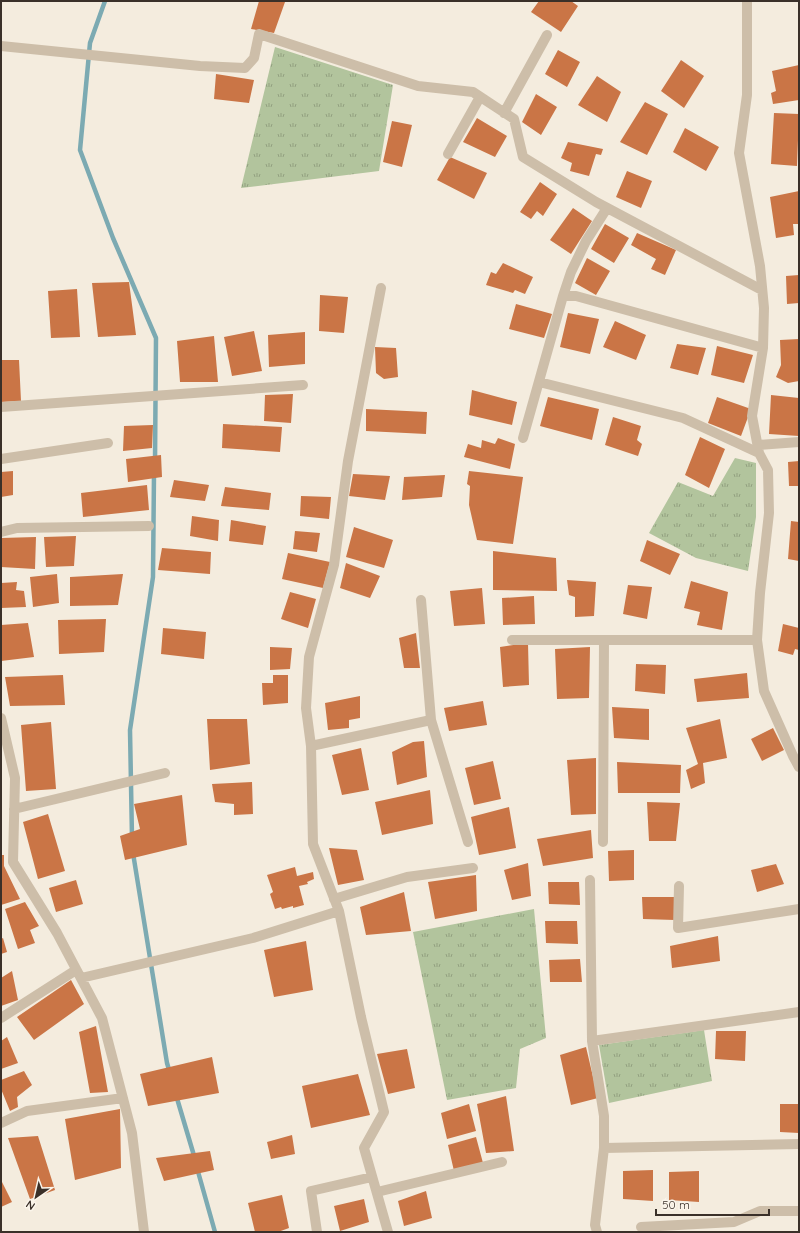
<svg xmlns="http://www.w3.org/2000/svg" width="800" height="1233" font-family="Quicksand,sans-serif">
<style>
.grass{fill:url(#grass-tufts)}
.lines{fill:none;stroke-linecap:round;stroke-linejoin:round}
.stream{stroke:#7caab2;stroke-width:4.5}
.building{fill:#ca7546}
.minor{stroke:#cdbea9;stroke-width:10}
</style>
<defs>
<pattern id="grass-tufts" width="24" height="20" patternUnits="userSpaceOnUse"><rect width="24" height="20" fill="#b2c49d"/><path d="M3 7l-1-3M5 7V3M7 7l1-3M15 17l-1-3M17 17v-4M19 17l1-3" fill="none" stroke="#92a080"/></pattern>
</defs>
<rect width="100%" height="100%" fill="#f4ecde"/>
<path class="grass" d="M275,47l118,38 -14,86 -138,17z
M735,458l21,5v54l-8,54 -52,-13 -47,-25 29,-51 35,14z
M534,909l12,129 -26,11 -4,39 -69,12 -34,-168z
M704,1030l8,51 -103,22 -10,-58z"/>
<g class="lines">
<path class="stream" d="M105,1l-15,42 -10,107 33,88 43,100 -1,124
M132,838l-2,-108 23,-153 1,-104
M133,853l34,210 3,10
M176,1095l19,64
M197,1168l18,64"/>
</g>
<path class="building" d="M259,1l26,1 -11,31 -23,-4z
M539,1h32l7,5 -17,26 -30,-20z
M558,50l22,12 -13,25 -22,-13z
M681,60l23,16 -20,32 -23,-17z
M799,65v35l-26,4 -2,-11 5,-2 -4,-20z
M216,74l38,6 -5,23 -35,-4z
M597,76l24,16 -14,30 -29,-17z
M536,94l21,13 -16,28 -19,-13z
M645,102l23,12 -21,41 -27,-13z
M774,113l25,1 -2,52 -26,-2z
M477,118l30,18 -12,21 -32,-15z
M392,121l20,4 -10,42 -19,-5z
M685,128l34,19 -13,24 -33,-19z
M568,142l35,7 -2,6 -5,-1 -7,22 -19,-5 2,-8 -11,-5z
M450,157l37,16 -13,26 -37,-19z
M627,171l25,10 -11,27 -25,-11z
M540,182l17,12 -14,22 -6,-5 -6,8 -11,-7z
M799,191v33h-6l1,11 -18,3 -6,-41z
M573,208l19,13 -21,33 -21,-14z
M605,224l24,14 -15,25 -23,-14z
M637,233l39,17 -11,25 -14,-6 5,-10 -25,-14z
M587,258l23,13 -14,24 -21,-12z
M503,263l30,14 -8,17 -10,-4 -2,3 -27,-8 5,-13 5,2z
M799,275v28l-12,1 -1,-28z
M129,282l7,53 -38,2 -6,-54z
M77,289l3,48 -29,1 -3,-47z
M320,295l28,2 -4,36 -25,-2z
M516,304l36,10 -8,24 -35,-9z
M568,313l31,6 -9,35 -30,-7z
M615,321l31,14 -10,25 -33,-13z
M254,331l8,40 -30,5 -8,-39z
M305,332v32l-36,3 -1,-32z
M214,336l4,46h-38l-3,-41z
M799,339v42l-11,2 -12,-6 5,-12 -1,-25z
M677,344l29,4 -8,27 -28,-7z
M717,346l36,9 -9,28 -33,-8z
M375,347l21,1 2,29 -14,2 -8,-6z
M1,360h18l2,41 -20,1z
M472,390l45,12 -5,23 -43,-10z
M293,394l-2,29 -27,-2 1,-26z
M771,395l28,3v38l-30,-2z
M548,397l51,12 -7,31 -52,-14z
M717,397l34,12 -10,27 -33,-13z
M366,409l61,3 -1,22 -60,-3z
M613,417l28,9 -4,14 5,4 -4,12 -33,-11z
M223,424l59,3 -2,25 -58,-4z
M153,425l-1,23 -29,3 1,-25z
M700,437l25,12 -16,39 -24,-13z
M498,438l17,6 -5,25 -46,-12 4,-13 13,4 1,-8 13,4z
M161,455l1,22 -34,5 -2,-23z
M799,461v25h-10l-1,-24z
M13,471v24l-12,2v-25z
M469,471l54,6 -10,67 -36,-4 -8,-35 1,-19 -3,-2z
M353,474l37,2 -5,24 -36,-4z
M445,475l-3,22 -40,3 2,-23z
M174,480l35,5 -4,16 -35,-4z
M147,485l2,25 -66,7 -2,-24z
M225,487l46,6 -2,17 -48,-4z
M301,496l30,1 -2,22 -29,-3z
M192,516l27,4 -1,21 -28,-5z
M231,520l35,6 -3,19 -34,-4z
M791,521l8,1v39l-11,-2z
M354,527l39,13 -9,28 -38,-11z
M295,531l25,2 -3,19 -24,-3z
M76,536l-2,30 -28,1 -2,-30z
M36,537l-1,32 -34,-2v-29z
M647,540l33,14 -10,21 -30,-14z
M162,548l49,4 -1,22 -52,-4z
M493,551l63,7 1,33 -64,-1z
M288,553l42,9 -7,26 -41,-9z
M346,563l34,13 -10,22 -30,-10z
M57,574l2,29 -26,4 -3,-30z
M123,574l-5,31 -48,1v-29z
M567,580l29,2 -2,34 -19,1v-20l-6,-2z
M691,581l37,11 -6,38 -25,-5 3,-13 -16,-4z
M17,582l-1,8 8,1 2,16 -25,1v-25z
M628,585l24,2 -5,32 -24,-5z
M482,588l3,36 -31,2 -4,-35z
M290,592l26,7 -8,29 -27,-9z
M534,596l1,28 -32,1 -1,-27z
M106,619l-2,33 -45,2 -1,-34z
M28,623l6,34 -33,4v-36z
M783,624l16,4v22l-4,-1 -2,6 -15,-4z
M163,628l43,4 -2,27 -43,-5z
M416,633l4,35h-16l-5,-30z
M528,643l1,42 -26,2 -3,-40z
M270,647l22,1 -2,21 -20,1z
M590,647l-1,51 -32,1 -2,-50z
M636,664l30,1 -1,29 -30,-3z
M747,673l2,25 -52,4 -3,-23z
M63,675l2,30 -55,1 -5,-29z
M273,675h15v28l-25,2 -1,-22h11z
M360,696v22l-11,2v8l-21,2 -3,-27z
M483,701l4,24 -38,6 -5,-23z
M612,707l37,2v31l-35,-2z
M207,719h40l3,45 -40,6z
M720,719l7,39 -24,5 2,20 -14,6 -5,-19 12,-6 -12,-36z
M51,722l5,67 -30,2 -5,-66z
M773,728l11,22 -22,11 -11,-22z
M424,741l3,36 -30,8 -5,-33 21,-10z
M361,748l8,42 -27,5 -10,-40z
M596,758v56l-25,1 -4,-55z
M493,761l8,38 -27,6 -9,-37z
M617,762l64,3 -1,28h-62z
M252,782l1,32 -19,1v-11l-19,-2 -3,-18z
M430,790l3,34 -51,11 -7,-33z
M182,795l5,50 -62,15 -5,-24 20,-7 -6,-25z
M647,802l33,1 -4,38h-27z
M509,807l7,41 -37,7 -8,-38z
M48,814l17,57 -27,8 -15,-57z
M591,830l2,28 -50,8 -6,-27z
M329,848l28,2 7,30 -26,5z
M634,850v30l-25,1 -1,-30z
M1,855h3v11l16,33 -19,6z
M528,863l3,33 -19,4 -8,-30z
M776,864l8,20 -27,8 -6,-22z
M295,867l2,9 16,-4 1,7 -7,3 1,2 -9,2 5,19 -11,3v-2l-11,3 -1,-2 -6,2 -5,-15 3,-2 -6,-17z
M476,875l1,36 -42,8 -7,-37z
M76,880l7,24 -27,8 -7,-24z
M548,882h31l1,23 -31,-1z
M404,892l7,39 -45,4 -6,-28z
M642,897h32l1,23 -32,-1z
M25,902l14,24 -9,4 5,13 -17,6 -13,-40z
M545,921h32l1,23 -32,-1z
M718,936l2,25 -48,7 -2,-22z
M3,938l4,14 -6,2v-15z
M306,941l7,49 -39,7 -10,-47z
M580,959l2,23h-32l-1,-22z
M12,971l6,29 -17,6v-28z
M71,980l13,24 -50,36 -17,-23z
M96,1026l12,66 -18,1 -11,-61z
M716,1031h30l-1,30 -30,-2z
M7,1037l11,26 -17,6v-28z
M586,1047l12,51 -27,7 -11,-50z
M407,1049l8,39 -27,6 -11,-40z
M212,1057l7,36 -71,13 -8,-32z
M24,1071l8,14 -15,12 1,10 -8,4 -9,-22v-9z
M358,1074l12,41 -59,13 -9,-42z
M506,1096l8,55 -28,2 -9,-49z
M469,1104l7,27 -29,8 -6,-26z
M780,1104h19v29l-19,-1z
M120,1109l1,59 -46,12 -10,-61z
M292,1135l3,19 -24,5 -4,-17z
M38,1136l17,54 -25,9 -22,-61z
M476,1137l7,26 -29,8 -6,-26z
M210,1151l4,19 -50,11 -8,-23z
M653,1170v31l-30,-2v-28z
M699,1171v31l-30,-2v-28z
M1,1180l11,22 -11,5z
M426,1191l6,27 -28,8 -6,-25z
M282,1195l7,33 -11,4h-23l-7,-29z
M364,1199l5,23 -29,9 -6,-25z"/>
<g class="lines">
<path class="minor" d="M747,1v94l-8,58 21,113 4,42 -1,40 -11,68 7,37 9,17 1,43 -9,80 -3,47 7,51 29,65 6,11
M1,46l199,20 45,2 9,-10 5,-24 159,52 55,6 41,27 9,38 73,45 166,88
M504,113l43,-78
M448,154l32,-57
M381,288l-33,173 -14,104 -25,92 -3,51 5,38 2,98 26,67 22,106 23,95 -20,36 24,84
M563,296l8,-24 15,-31 21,-33
M539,382l144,36 76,35
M1,407l302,-22
M523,438l40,-142h13l187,52
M758,445l41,-3
M1,459l107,-16
M1,532l16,-4 132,-2
M421,600l10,120 37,122
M512,640h245
M1,718l14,60 -2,84 44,71 45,85 30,115 12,99
M311,746l120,-26
M14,809l151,-36
M603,842l1,-202
M590,880l2,161 207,-29
M679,886l-1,42 121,-19
M334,899l73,-22 66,-9
M81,978l172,-40 86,-27
M1,1018l75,-48
M592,1041l12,75v32l-9,77 2,7
M1,1123l26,-12 96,-13
M604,1148l195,-4
M377,1192l125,-30
M641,1227l93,-5 26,-11h39
M317,1232l-6,-41 61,-14"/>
</g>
<rect width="800" height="1233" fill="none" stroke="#3a3029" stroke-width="4"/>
<g transform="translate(36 1197) rotate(214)" stroke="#fbf5eb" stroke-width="3" paint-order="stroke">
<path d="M0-3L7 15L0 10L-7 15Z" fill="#3a3029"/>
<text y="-6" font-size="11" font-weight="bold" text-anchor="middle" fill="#3a3029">N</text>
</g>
<path d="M656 1209v6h113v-6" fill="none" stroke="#3a3029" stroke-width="2"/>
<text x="662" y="1209" font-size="12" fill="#3a3029" stroke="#fbf5eb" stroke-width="3" paint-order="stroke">50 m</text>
</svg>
